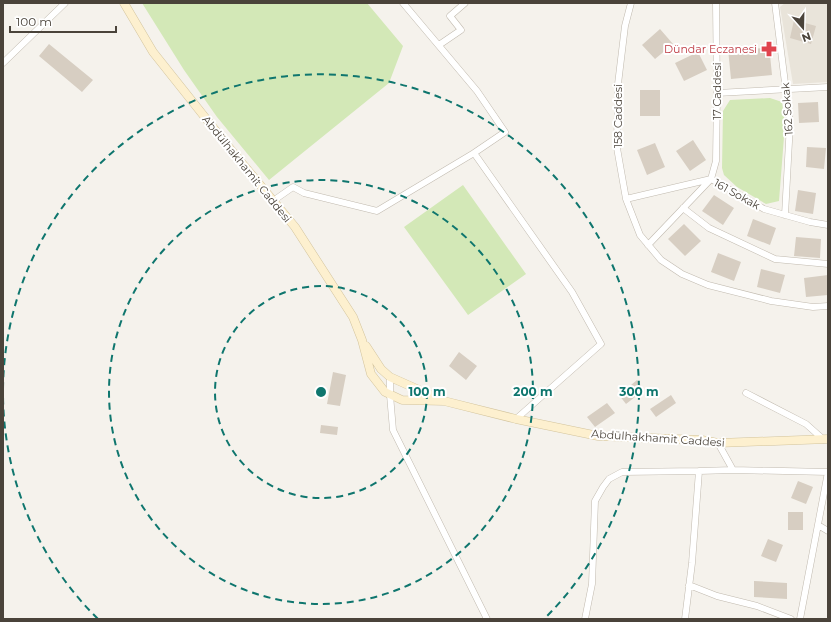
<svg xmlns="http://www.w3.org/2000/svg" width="831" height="622" font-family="Montserrat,sans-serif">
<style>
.residential{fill:#e9e4da}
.green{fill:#d3e8b7}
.building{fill:#d7cec2}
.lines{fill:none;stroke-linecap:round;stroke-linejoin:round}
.minor-casing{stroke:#c1baaf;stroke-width:7}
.secondary-casing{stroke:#d3c49d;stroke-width:9}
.minor{stroke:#fff;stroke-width:6}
.secondary{stroke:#fdf0cf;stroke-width:8}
.ring{fill:none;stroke:#0f766e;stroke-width:2;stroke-dasharray:7 5}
.labels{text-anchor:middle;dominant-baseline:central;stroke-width:4;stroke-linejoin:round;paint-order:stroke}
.health-label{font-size:11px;fill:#be3a42;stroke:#fff;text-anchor:end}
.street-label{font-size:11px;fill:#4a433a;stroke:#fff}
.centre{fill:#0f766e;stroke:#fff;stroke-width:2}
.ring-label{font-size:12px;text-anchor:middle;font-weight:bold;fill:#0f766e;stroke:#fff;stroke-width:4;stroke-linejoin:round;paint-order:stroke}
</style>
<rect width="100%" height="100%" fill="#f5f2ec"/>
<path class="residential" d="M785,3h43v79l-35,2 -13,-77z"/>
<path class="green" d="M142,3h225l36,43 -14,37 -120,97 -52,-63 -33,-47z
M770,98l12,4 3,22 -6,77 -13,3 -29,-17 -13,-12 -2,-7 1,-57 7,-11z
M463,185l63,89 -58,41 -64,-88z"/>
<path class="building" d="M794,20l22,6 -5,18 -21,-6z
M660,29l13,15 -18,15 -13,-14z
M49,44l44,36 -11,12 -43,-36z
M769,45l3,30 -41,4 -3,-30 7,-1v3l27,-3v-2z
M698,52l9,18 -23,11 -9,-18z
M640,90h20v26h-20z
M818,102l1,20 -20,1 -1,-20z
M693,140l13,20 -16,11 -14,-20z
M655,143l10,24 -18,8 -10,-25z
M807,147l19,1 -2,21 -18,-2z
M798,190l18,3 -3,21 -18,-3z
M714,195l20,13 -11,17 -21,-14z
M753,219l23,9 -6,17 -23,-9z
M684,224l17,17 -16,15 -17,-17z
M796,237l25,2 -1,19 -26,-2z
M718,253l23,9 -7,19 -23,-9z
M761,269l24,6 -5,18 -23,-6z
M828,275v20l-22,2 -2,-19z
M459,352l18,14 -11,14 -17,-14z
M333,372l13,3 -6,31 -13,-2z
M637,380l7,10 -18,14 -7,-9z
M671,395l5,8 -20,14 -6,-8z
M607,403l8,10 -20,14 -8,-10z
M321,425l17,2 -1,8 -17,-2z
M798,481l15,6 -7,17 -15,-6z
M788,512h15v18h-15z
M768,539l15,6 -7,17 -15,-6z
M754,581l33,2v16l-33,-2z"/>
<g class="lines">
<defs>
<path id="minor" d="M403,3l74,88 28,41 -31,21
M631,3l-6,23 -7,58 -1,64 9,51 14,36 21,25 21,14 26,11 63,16 42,6 15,-1
M775,3l15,120 -5,92
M439,45l22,-15 -11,-14 15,-13
M3,63l62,-60
M717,93l111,-6
M711,179l53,30 46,13 18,3
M626,199l85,-20
M273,201l20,-14 11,6 73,18 97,-58 98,139 29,52 -85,75
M683,208l26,20 66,31 53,5
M648,245l63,-66 5,-18 1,-68 -1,-90
M390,377v18l3,35 94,189
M746,393l60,31 18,16
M718,443l15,27 95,2 -28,147
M818,525l10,6
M689,585l28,11 40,10 34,13
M585,619l7,-35 3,-83 8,-14 6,-8 13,-7 77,-1
M685,619l7,-56 7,-92 34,-1"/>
<path id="secondary" d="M124,3l29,49 74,93 68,82 58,90 9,23 9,34 14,18 17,8 42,1
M366,346l15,23 9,8 54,24 72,18 82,17 104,4 16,3 110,-4"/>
</defs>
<use href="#minor" class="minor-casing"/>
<use href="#secondary" class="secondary-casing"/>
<use href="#minor" class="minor"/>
<use href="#secondary" class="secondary"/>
</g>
<g class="ring">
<circle cx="321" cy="392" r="106"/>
<circle cx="321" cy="392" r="212"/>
<path d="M98 619A318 318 0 0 1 3 395M3 389A318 318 0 1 1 544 619"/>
</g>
<defs>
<symbol id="pharmacy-bare" viewBox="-9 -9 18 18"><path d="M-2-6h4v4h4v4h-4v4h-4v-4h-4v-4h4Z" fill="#e0444e" stroke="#fff" stroke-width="2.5" paint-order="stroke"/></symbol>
</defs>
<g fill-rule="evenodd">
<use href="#pharmacy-bare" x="758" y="38" width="22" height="22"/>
</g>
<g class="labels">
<g class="health-label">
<text x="757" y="49">Dündar Eczanesi</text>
</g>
<g class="street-label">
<text transform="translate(717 91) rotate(-90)">17 Caddesi</text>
<text transform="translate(787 109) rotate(-94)">162 Sokak</text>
<text transform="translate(618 116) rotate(-90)">158 Caddesi</text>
<text transform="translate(247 169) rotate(51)">Abdülhakhamit Caddesi</text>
<text transform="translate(737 194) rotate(29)">161 Sokak</text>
<text transform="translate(658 438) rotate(4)">Abdülhakhamit Caddesi</text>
</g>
</g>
<circle cx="321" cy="392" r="6" class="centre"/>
<g class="ring-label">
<text x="427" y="396">100 m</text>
<text x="533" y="396">200 m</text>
<text x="639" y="396">300 m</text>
</g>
<rect width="831" height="622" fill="none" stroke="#4a433a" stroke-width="8"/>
<g transform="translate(803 28) rotate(160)" stroke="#ffffff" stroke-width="3" paint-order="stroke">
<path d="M0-3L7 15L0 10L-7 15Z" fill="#4a433a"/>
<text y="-6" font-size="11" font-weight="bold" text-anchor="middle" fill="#4a433a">N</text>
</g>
<path d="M10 26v6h106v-6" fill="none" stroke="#4a433a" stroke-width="2"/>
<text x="16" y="26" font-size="12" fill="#4a433a" stroke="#ffffff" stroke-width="3" paint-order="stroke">100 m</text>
</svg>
